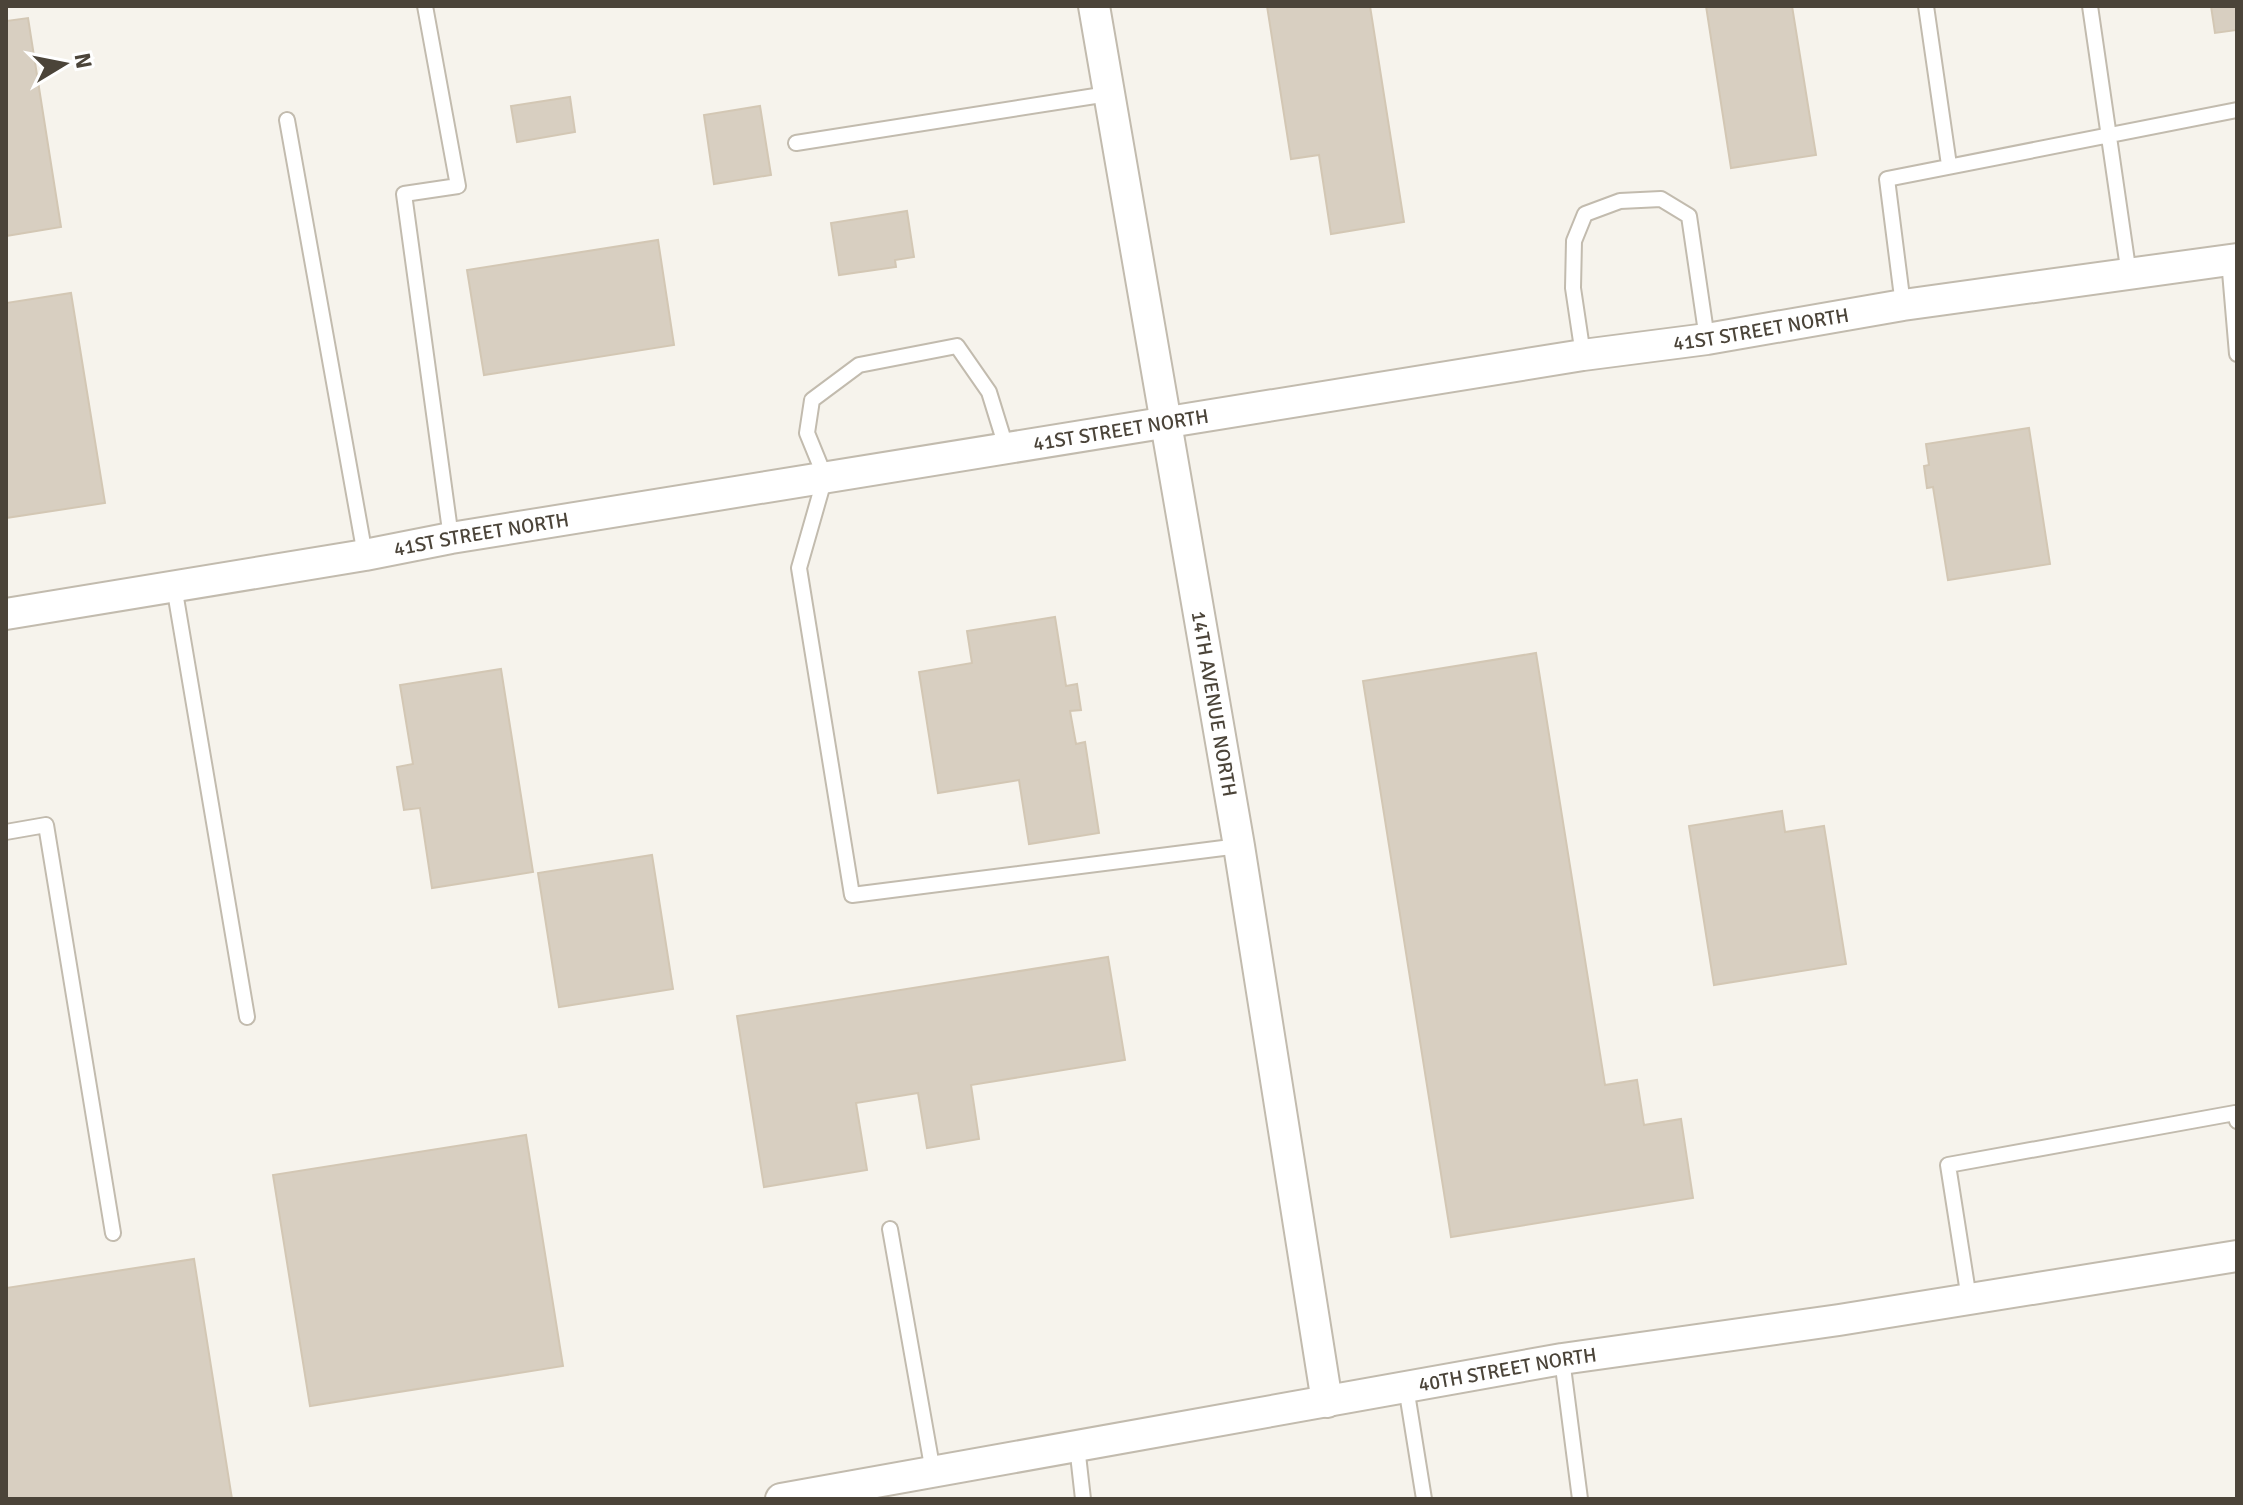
<svg xmlns="http://www.w3.org/2000/svg" width="2243" height="1505" font-family="Signika,sans-serif">
<style>
.building{fill:#d8cfc1;stroke:#d3c7b4;stroke-width:2}
.lines{fill:none;stroke-linecap:round;stroke-linejoin:round}
.service-casing{stroke:#c2bbae;stroke-width:18}
.minor-casing{stroke:#c2bbae;stroke-width:34}
.service{stroke:#fff;stroke-width:14}
.minor{stroke:#fff;stroke-width:30}
.labels{text-anchor:middle;dominant-baseline:central;stroke-width:8;stroke-linejoin:round;paint-order:stroke}
.street-label{font-size:20px;fill:#4b4439;stroke:#fff}
</style>
<rect width="100%" height="100%" fill="#f6f3ec"/>
<path class="building" d="M1267,6h103l34,216 -73,12 -12,-79 -28,4z
M1706,6h86l24,149 -85,13z
M2211,6h26v24l-22,3z
M28,18l33,209 -55,9v-215z
M570,97l5,35 -58,10 -6,-36z
M760,106l11,69 -57,9 -10,-69z
M907,211l7,46 -19,3 1,7 -57,8 -8,-52z
M658,240l16,105 -190,30 -17,-105z
M71,293l34,210 -99,15v-215z
M2029,428l21,136 -102,16 -15,-93 -6,1 -3,-22 5,-1 -3,-21z
M1055,617l11,69 11,-2 4,26 -11,1 6,33 9,-2 14,91 -70,11 -10,-64 -81,13 -19,-121 53,-9 -5,-32z
M1536,653l69,432 32,-5 7,45 37,-6 12,79 -242,39 -88,-556z
M501,669l32,203 -101,16 -12,-80 -16,2 -7,-43 16,-3 -13,-79z
M1782,811l3,21 39,-6 22,138 -132,21 -25,-159z
M652,855l21,134 -114,18 -21,-134z
M1108,957l17,103 -154,25 8,54 -52,9 -9,-55 -62,10 11,67 -103,17 -27,-171z
M526,1135l37,231 -253,40 -37,-231z
M194,1259l38,240h-226v-211z"/>
<g class="lines">
<defs>
<path id="service" d="M425,6l33,180 -54,8 47,344
M1926,6l23,159
M2090,6l39,269
M287,120l78,435
M796,143l312,-49
M2229,260l8,94
M1903,305l-16,-126 350,-69
M1583,355l-10,-67 1,-47 11,-27 35,-13 41,-2 28,17 18,123
M1006,447l-17,-55 -32,-46 -98,19 -47,35 -5,33 18,44 -26,91 53,327 387,-49
M174,586l73,431
M6,832l40,-7 67,408
M890,1229l43,243
M1969,1299l-21,-134 287,-52 2,8
M1562,1359l18,140
M1406,1387l18,112
M1077,1446l6,53"/>
<g id="minor">
<path id="s1" d="M1094,6l145,840 88,556"/>
<path id="s2" d="M6,614l359,-59 86,-17 1132,-183 124,-16 196,-34 334,-46"/>
<path id="s3" d="M781,1499l781,-140 277,-39 398,-64"/>
</g>
</defs>
<use href="#service" class="service-casing"/>
<use href="#minor" class="minor-casing"/>
<use href="#service" class="service"/>
<use href="#minor" class="minor"/>
</g>
<g class="labels">
<g class="street-label">
<text stroke="none"><textPath href="#s2" startOffset="1778">41ST STREET NORTH</textPath></text>
<text stroke="none"><textPath href="#s2" startOffset="1130">41ST STREET NORTH</textPath></text>
<text stroke="none"><textPath href="#s2" startOffset="482">41ST STREET NORTH</textPath></text>
<text stroke="none"><textPath href="#s1" startOffset="708">14TH AVENUE NORTH</textPath></text>
<text stroke="none"><textPath href="#s3" startOffset="738">40TH STREET NORTH</textPath></text>
</g>
</g>
<rect width="2243" height="1505" fill="none" stroke="#4b4439" stroke-width="16"/>
<g transform="translate(64 64) rotate(80)" stroke="#ffffff" stroke-width="6" paint-order="stroke">
<path d="M0-6L14 30L0 20L-14 30Z" fill="#4b4439"/>
<text y="-12" font-size="22" font-weight="bold" text-anchor="middle" fill="#4b4439">N</text>
</g>
</svg>
